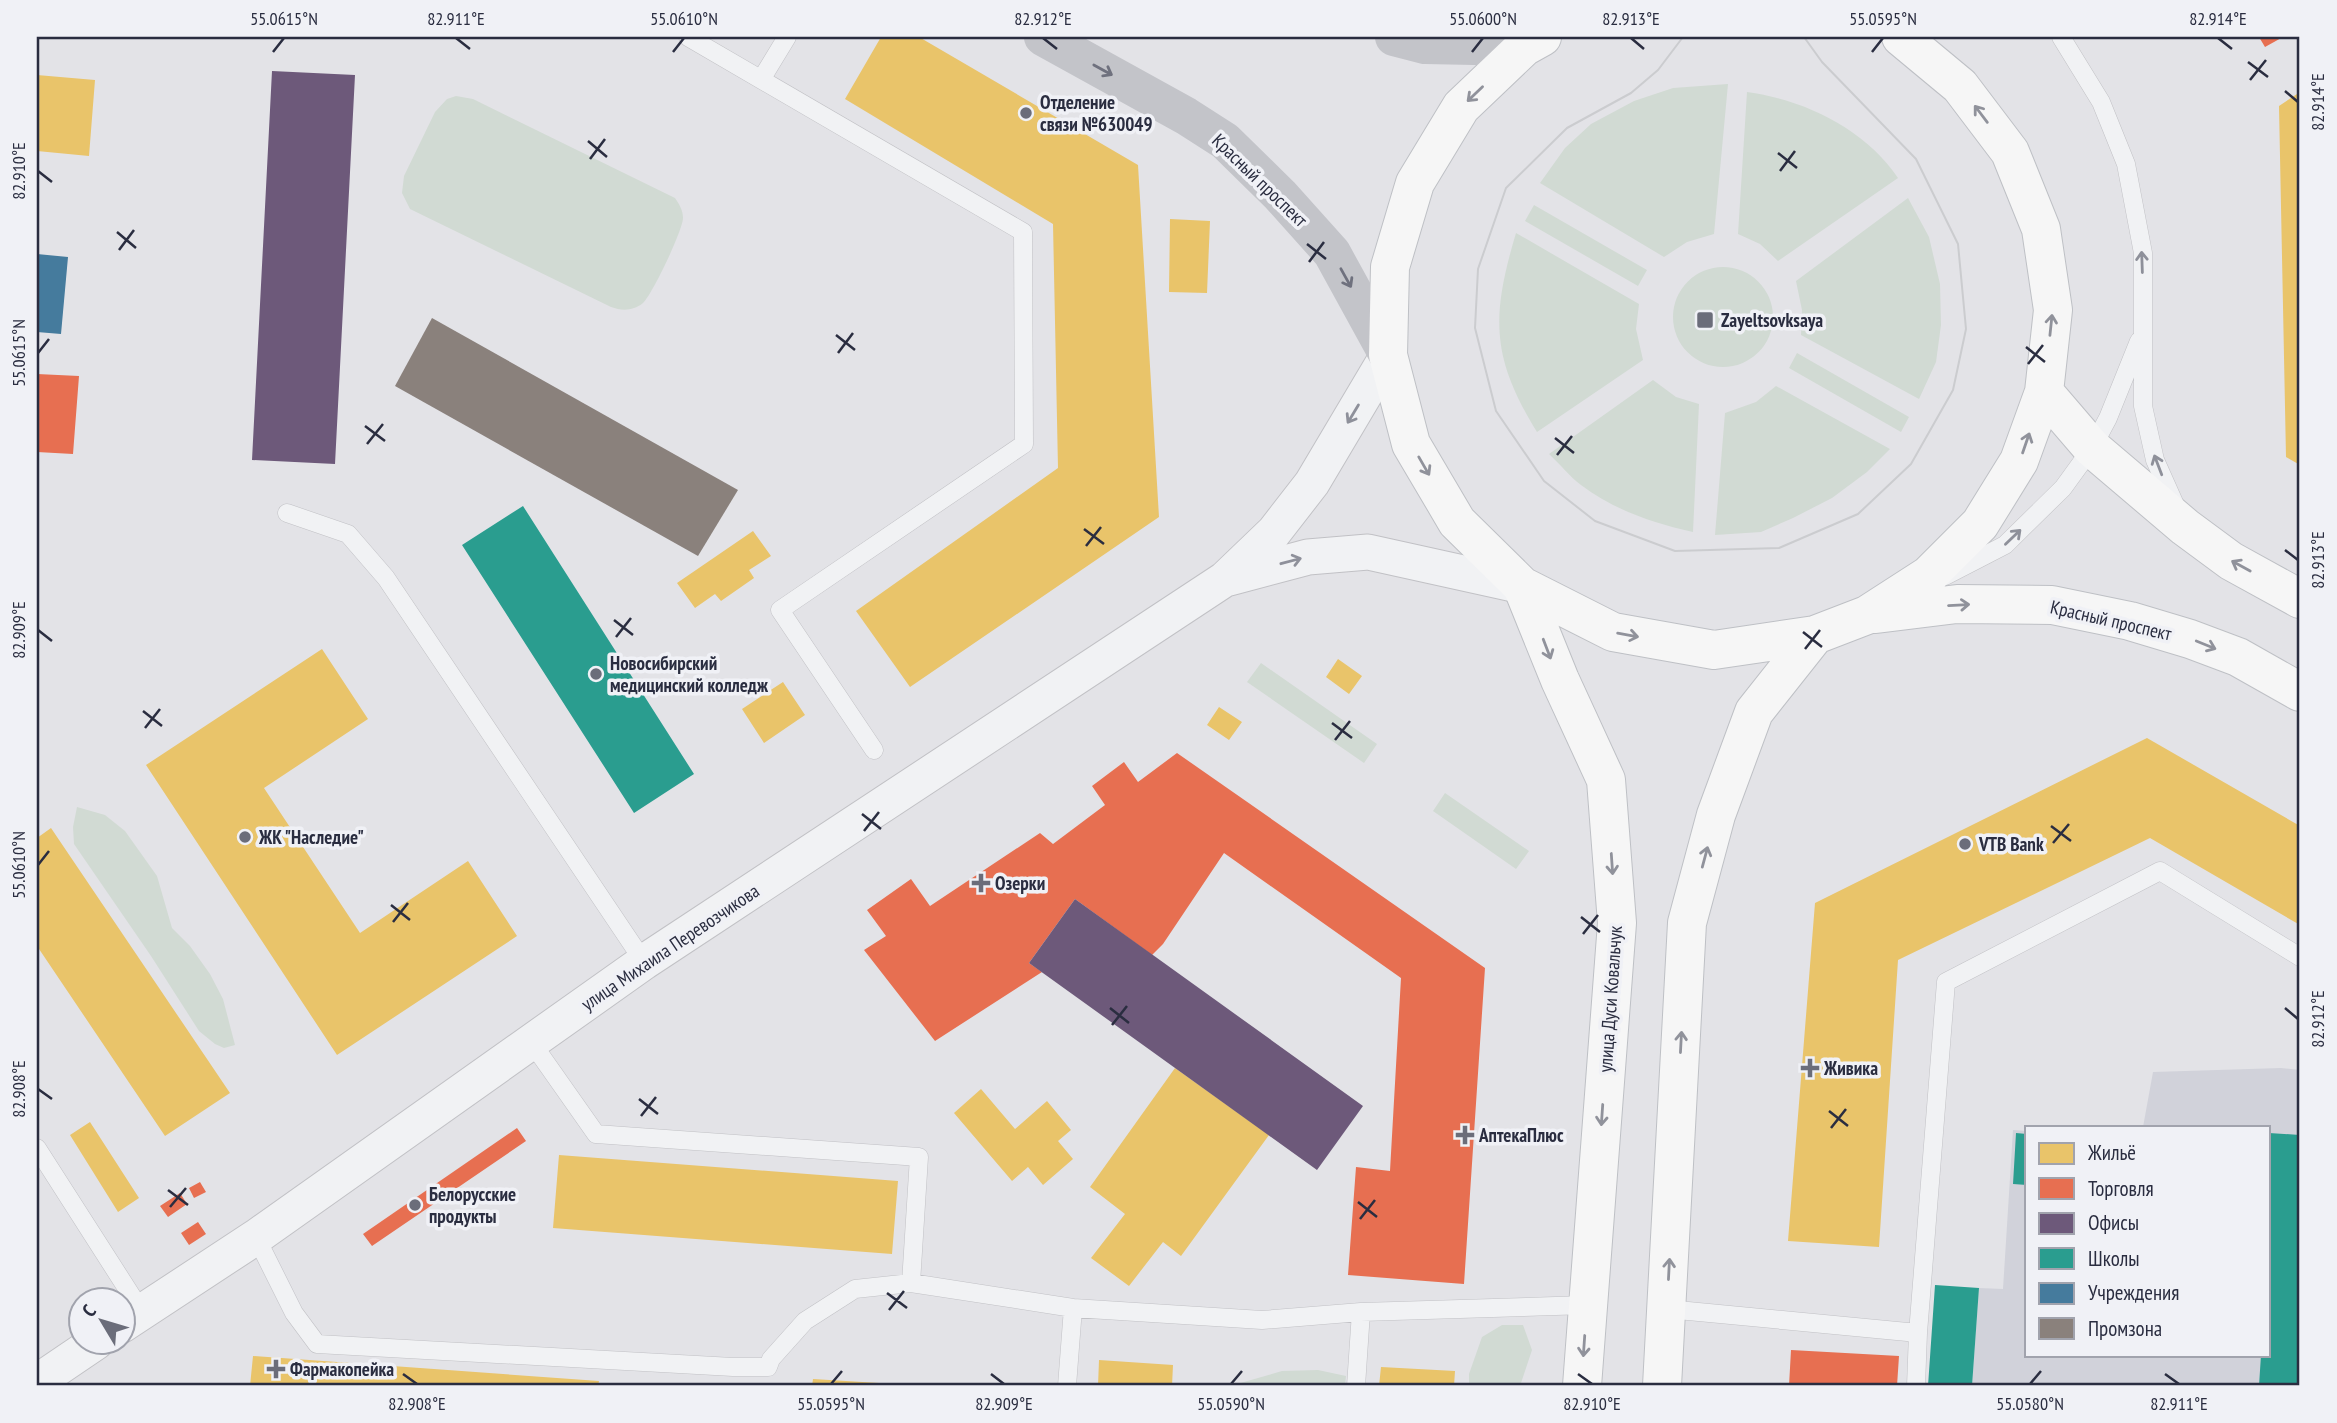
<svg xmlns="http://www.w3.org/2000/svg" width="2337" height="1423" font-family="'PT Sans Narrow',sans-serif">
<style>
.built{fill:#d1d2da}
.green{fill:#d1dad3}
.homes{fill:#e9c46a}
.shops{fill:#e76f51}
.offices{fill:#6d597a}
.schools{fill:#2a9d8f}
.public{fill:#457b9d}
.industry{fill:#8a817c}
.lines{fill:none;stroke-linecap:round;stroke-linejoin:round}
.service-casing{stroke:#c1c1c5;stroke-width:19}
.minor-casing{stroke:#c1c1c5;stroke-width:37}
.primary-casing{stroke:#bec0c5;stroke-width:40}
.service{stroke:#f1f2f4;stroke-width:18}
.minor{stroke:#f1f2f4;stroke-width:35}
.secondary{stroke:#c3c4c9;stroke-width:38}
.primary{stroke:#f6f6f6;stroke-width:38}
.tram{stroke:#cbcccf;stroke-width:2}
.oneway{stroke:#6f717e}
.oneway2{stroke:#90929b}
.oneway3{stroke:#8e909a}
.ticks{fill:none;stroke:#2a2d40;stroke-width:2.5}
.poi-dot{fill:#6b6d7a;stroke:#f0f1f6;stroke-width:2.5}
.labels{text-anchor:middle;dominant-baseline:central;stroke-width:7;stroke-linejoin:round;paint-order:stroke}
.poi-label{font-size:19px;font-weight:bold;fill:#2a2d40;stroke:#f0f1f6;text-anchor:start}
.street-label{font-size:19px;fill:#2a2d40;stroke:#f0f1f6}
.neatline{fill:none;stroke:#2a2d40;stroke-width:2.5}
.ticks-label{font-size:18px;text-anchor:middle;fill:#2a2d40}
</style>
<rect width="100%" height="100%" fill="#e3e3e7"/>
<path class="built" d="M2281,1068l19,2v316h-328l7,-98 24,1 10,-159 14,1v224h242v-228h-126l10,-55z"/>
<path class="green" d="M1728,84l-14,150 -27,8 -23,15 -124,-74 25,-35 26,-24 43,-23 39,-13z
M1747,92c58,8 118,37 151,86l-120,83 -18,-17 -22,-10z
M456,96l17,3 202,99c4,6 8,12 8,20 0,12 -31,77 -40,85 -10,8 -21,8 -32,4l-201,-98 -8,-16 2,-17 31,-64 12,-13z
M1908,198l21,39 11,47 1,41 -5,37 -17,37 -118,-64 1,-25 -6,-29z
M1534,205l113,65 -9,16 -113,-65z
M1516,233l123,71 -3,25 7,31 -106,72c-46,-75 -46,-115 -21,-199z
M1673 317a50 50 0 1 1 100 0a50 50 0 1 1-100 0Z
M1797,353l112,64 -8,15 -112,-64z
M1653,380l23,17 23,7 -6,128c-40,-9 -79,-22 -112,-47 -11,-8 -21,-21 -32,-31z
M1776,386l114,63 -23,23 -35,26 -39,20 -32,14 -46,3 10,-122 31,-11z
M1261,663l116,81 -13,19 -117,-81z
M1445,793l84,58 -13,18 -83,-58z
M77,807l28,8 20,16 32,45 15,52 18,18 20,28 13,25 12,46 -11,3 -9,-4 -16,-13 -48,-75 -77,-112 -1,-17z
M1502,1325h21l9,25 -12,36h-51v-12l13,-37z
M1318,1370l28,6 -1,10h-115l52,-15z"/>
<path class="homes" d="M881,37h38l219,128 21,352 -249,170 -54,-76 202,-143 -5,-244 -208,-125z
M37,75l58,5 -6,76 -52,-5z
M2300,92v373l-14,-8 -7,-351z
M1170,219l40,2 -3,72 -38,-1z
M753,531l18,25 -22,14 5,8 -33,23 -6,-7 -20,14 -18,-25z
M322,649l46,70 -104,69 96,145 108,-72 49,75 -180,119 -191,-290z
M1338,659l24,17 -13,18 -23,-17z
M783,682l22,33 -41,28 -22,-34z
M1219,707l23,15 -13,18 -22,-15z
M2147,738l153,88v99l-150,-87 -252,122 -19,287 -91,-6 27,-338z
M51,828l179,265 -65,43 -128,-190v-108z
M1175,1068l94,67 -88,121 -18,-14 -34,44 -38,-28 34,-44 -35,-27z
M981,1089l34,40 32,-28 24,29 -13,11 15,18 -30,26 -15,-18 -16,14 -58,-68z
M90,1122l49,76 -21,14 -48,-77z
M559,1155l339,26 -6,73 -339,-26z
M253,1356l346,25 -1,5h-348z
M1099,1360l74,5 -1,21h-74z
M1381,1367l74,4 -1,15h-75z
M813,1379l66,4v3h-67z"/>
<path class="shops" d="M2259,37h24l-18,10z
M37,374l42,2 -6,78 -36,-2z
M1177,753l308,215 -21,316 -116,-9 8,-108 34,4 11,-193 -177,-125 -61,91 -11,11 -77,-56 -46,64 13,9 -107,69 -71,-91 22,-14 -19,-26 44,-31 19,27 110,-73 13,11 52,-39 -13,-19 32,-24 14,20z
M517,1128l9,13 -154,105 -9,-12z
M200,1182l6,10 -12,6 -5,-10z
M180,1193l7,11 -19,13 -8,-11z
M198,1222l8,12 -17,11 -8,-12z
M1791,1350l108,6 -2,30h-108z"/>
<path class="offices" d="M272,71l83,4 -20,389 -83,-4z
M1075,899l288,207 -46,64 -288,-207z"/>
<path class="schools" d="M523,506l171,268 -60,39 -172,-268z
M2016,1133l11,1v51l-14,-1z
M2269,1133l31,2v251h-41l2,-31h8l2,-165h-2z
M1935,1285l44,3 -7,98h-44z"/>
<path class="public" d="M37,254l31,3 -7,77 -24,-2z"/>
<path class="industry" d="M432,318l306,172 -40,66 -303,-170z"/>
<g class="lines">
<defs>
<path id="service" d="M688,37l335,195 1,212 -244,166 94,140
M2061,37l40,65 25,62 17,89v153l12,54 21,47
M762,78l25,-41
M287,513l61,21 38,44 258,384
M1945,576l60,-31 58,-57 29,-40 16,-30 31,-77
M532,1043l64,91 323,23 -8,126
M37,1148l105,164
M256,1237l38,76 23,31 416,23h35l3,-8 34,-38 50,-32 56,-6 162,25 189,12 99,-8 226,-7
M1667,1309l251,24 -2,53
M1918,1333l28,-351 214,-111 140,86
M1067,1386l6,-78
M1356,1386l5,-74"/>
<path id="minor" d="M1229,578l79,-21 60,-5 154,34
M122,1325l134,-88 388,-275 581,-383 49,-47 38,-49 76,-128
M37,1382l59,-40"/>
<path id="primary" d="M1542,37l-18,10 -63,60 -46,76 -25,84 -2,88 23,89 46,78 65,64 91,46 101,18 101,-15 52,-20 62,-40 51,-51 39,-63 25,-69 9,-82 -12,-81 -31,-77 -50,-66 -59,-49
M2044,392l48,56 93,79 46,34 69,38
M1522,586l38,94 46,100 11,143 -35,463
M1876,614l81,-10 95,1 78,16 60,18 48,18 62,35
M1662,1386l25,-463 29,-108 38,-103 61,-77"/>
</defs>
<use href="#service" class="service-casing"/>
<use href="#minor" class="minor-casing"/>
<use href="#primary" class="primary-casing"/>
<use href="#service" class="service"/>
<use href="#minor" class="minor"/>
<path class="secondary" d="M1043,37l143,79 39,25 55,54 52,58 56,102
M1394,37l31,8 99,2"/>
<use href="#primary" class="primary"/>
<path class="tram" d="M1683,37l-25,33 -27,23 -64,35 -61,60 -28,81 -3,59 21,83 48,70 51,40 80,30 104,-3 79,-34 53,-50 42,-74 13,-61 -8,-85 -42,-85 -94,-97 -18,-25"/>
</g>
<defs><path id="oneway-shaft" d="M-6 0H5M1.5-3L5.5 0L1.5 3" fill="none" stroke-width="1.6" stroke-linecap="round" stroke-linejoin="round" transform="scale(1.75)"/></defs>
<g class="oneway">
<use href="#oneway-shaft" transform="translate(1103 70) rotate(29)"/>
<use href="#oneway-shaft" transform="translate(1346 278) rotate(61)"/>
</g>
<g class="oneway2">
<use href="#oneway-shaft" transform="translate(1475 94) rotate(136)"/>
<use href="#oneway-shaft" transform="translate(1981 114) rotate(-127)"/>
<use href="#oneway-shaft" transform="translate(2051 325) rotate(-84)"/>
<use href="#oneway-shaft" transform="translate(2026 443) rotate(-71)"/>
<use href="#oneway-shaft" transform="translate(1424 466) rotate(60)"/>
<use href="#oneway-shaft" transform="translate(2241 566) rotate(-151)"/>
<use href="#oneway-shaft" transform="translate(1959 605) rotate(-3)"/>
<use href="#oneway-shaft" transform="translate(1628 635) rotate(10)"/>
<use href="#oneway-shaft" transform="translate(2206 645) rotate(22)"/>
<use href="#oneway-shaft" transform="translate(1547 649) rotate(69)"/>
<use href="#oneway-shaft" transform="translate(1705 857) rotate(-75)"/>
<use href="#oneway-shaft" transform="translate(1612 864) rotate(86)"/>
<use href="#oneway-shaft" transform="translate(1681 1042) rotate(-87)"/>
<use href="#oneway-shaft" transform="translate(1602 1115) rotate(94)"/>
<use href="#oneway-shaft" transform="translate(1669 1269) rotate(-87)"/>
<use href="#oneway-shaft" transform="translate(1584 1346) rotate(94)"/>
</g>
<g class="oneway3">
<use href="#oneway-shaft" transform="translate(2142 262) rotate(-92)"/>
<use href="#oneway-shaft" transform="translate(1353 414) rotate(121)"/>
<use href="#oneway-shaft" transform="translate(2158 465) rotate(-111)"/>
<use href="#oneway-shaft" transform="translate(2013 537) rotate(-44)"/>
<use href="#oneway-shaft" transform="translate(1291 561) rotate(-15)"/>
</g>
<path class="ticks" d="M456,38l14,11M1043,38l14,11M1631,38l13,11M2218,38l14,11M273,52l11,-14M673,52l11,-14M1472,52l11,-14M1872,52l11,-14M2248,62l20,15M2250,80l16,-20M2285,91l13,11M588,141l19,16M1778,153l19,15M590,159l15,-20M38,171l14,11M1780,171l15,-20M117,232l19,16M1307,244l19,15M119,250l15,-20M1309,262l15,-20M836,335l19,15M2026,347l19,15M38,353l11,-14M838,353l15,-20M2028,364l15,-19M365,426l20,15M1555,438l19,15M367,444l16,-20M1557,455l15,-19M1084,529l20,15M1086,546l15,-19M2285,550l13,10M614,620l19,15M38,630l14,11M1803,632l19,15M616,637l15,-19M1805,649l15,-19M143,711l19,15M1332,723l20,15M145,728l15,-19M1335,740l15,-19M862,814l19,15M2051,826l20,15M864,831l15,-19M2053,843l16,-19M38,865l11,-14M391,905l19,15M1581,917l19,15M393,922l15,-19M1583,934l15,-19M1110,1008l19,15M2285,1008l13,11M1112,1025l15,-19M38,1089l14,10M639,1099l19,15M1829,1111l19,15M641,1116l15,-19M1831,1128l15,-19M168,1190l20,15M1358,1202l19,15M170,1207l16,-19M1360,1219l15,-19M887,1293l20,15M889,1310l15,-19M403,1374l14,10M991,1374l13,10M1578,1374l14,10M2165,1374l14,10M831,1384l11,-13M1231,1384l11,-13M2030,1384l11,-13"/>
<g class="poi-dot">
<circle cx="1026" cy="113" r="7"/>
<rect x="1696" y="311" width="18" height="18" rx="3.5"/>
<circle cx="596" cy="674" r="7"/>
<circle cx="245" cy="837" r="7"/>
<circle cx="1965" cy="844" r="7"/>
<path d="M977.5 872.5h7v7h7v7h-7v7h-7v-7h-7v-7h7z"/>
<path d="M1806.5 1057.5h7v7h7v7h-7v7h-7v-7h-7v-7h7z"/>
<path d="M1461.5 1124.5h7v7h7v7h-7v7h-7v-7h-7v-7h7z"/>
<circle cx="415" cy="1205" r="7"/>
<path d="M272.5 1358.5h7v7h7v7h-7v7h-7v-7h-7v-7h7z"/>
</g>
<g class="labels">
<g class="poi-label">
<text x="1040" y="102">Отделение<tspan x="1040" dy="22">связи №630049</tspan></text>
<text x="1721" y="320">Zayeltsovksaya</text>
<text x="610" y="663">Новосибирский<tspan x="610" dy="22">медицинский колледж</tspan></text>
<text x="259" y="837">ЖК "Наследие"</text>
<text x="1979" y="844">VTB Bank</text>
<text x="995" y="883">Озерки</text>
<text x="1824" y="1068">Живика</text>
<text x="1479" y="1135">АптекаПлюс</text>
<text x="429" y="1194">Белорусские<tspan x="429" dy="22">продукты</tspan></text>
<text x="290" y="1369">Фармакопейка</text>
</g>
<g class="street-label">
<text transform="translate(1260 180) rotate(44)">Красный проспект</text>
<text transform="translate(2111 620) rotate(13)">Красный проспект</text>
<text transform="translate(670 947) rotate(-34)">улица Михаила Перевозчикова</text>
<text transform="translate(1610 999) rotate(-86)">улица Дуси Ковальчук</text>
</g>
</g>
<rect width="2337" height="1423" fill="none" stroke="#f0f1f6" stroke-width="77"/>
<rect x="2025" y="1126" width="245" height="231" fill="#f0f1f6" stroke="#a1a3ad" stroke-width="2"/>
<rect x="2039" y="1143" width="35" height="21" fill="#e9c46a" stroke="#a1a3ad" stroke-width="2"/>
<text x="2088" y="1160" font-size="21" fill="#2a2d40">Жильё</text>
<rect x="2039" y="1178" width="35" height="21" fill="#e76f51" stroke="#a1a3ad" stroke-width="2"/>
<text x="2088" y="1196" font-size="21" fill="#2a2d40">Торговля</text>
<rect x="2039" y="1213" width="35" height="21" fill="#6d597a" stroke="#a1a3ad" stroke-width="2"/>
<text x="2088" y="1230" font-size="21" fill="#2a2d40">Офисы</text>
<rect x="2039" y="1248" width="35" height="21" fill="#2a9d8f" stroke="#a1a3ad" stroke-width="2"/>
<text x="2088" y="1266" font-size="21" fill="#2a2d40">Школы</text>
<rect x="2039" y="1283" width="35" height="21" fill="#457b9d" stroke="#a1a3ad" stroke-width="2"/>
<text x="2088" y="1300" font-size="21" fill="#2a2d40">Учреждения</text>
<rect x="2039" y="1318" width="35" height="21" fill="#8a817c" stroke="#a1a3ad" stroke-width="2"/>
<text x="2088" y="1336" font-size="21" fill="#2a2d40">Промзона</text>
<g transform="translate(102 1321) rotate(308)"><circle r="33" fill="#f0f1f6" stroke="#a1a3ad" stroke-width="2"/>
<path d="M0-5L12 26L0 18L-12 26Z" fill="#6b6d7a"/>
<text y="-10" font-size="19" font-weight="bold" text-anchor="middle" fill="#2a2d40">С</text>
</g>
<rect x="38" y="38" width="2260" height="1346" class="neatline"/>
<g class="ticks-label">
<text x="284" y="25">55.0615°N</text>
<text x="456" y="25">82.911°E</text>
<text x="684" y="25">55.0610°N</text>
<text x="1043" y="25">82.912°E</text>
<text x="1483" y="25">55.0600°N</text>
<text x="1631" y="25">82.913°E</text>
<text x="1883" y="25">55.0595°N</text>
<text x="2218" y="25">82.914°E</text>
<text transform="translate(2318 102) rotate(-90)" y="6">82.914°E</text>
<text transform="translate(19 171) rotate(-90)" y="6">82.910°E</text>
<text transform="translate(19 353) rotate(-90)" y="6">55.0615°N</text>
<text transform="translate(2318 560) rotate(-90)" y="6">82.913°E</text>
<text transform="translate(19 630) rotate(-90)" y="6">82.909°E</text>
<text transform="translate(19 865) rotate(-90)" y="6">55.0610°N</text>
<text transform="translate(2318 1019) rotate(-90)" y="6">82.912°E</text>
<text transform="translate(19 1089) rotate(-90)" y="6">82.908°E</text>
<text x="417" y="1410">82.908°E</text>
<text x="831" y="1410">55.0595°N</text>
<text x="1004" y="1410">82.909°E</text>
<text x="1231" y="1410">55.0590°N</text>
<text x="1592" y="1410">82.910°E</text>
<text x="2030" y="1410">55.0580°N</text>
<text x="2179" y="1410">82.911°E</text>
</g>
</svg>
